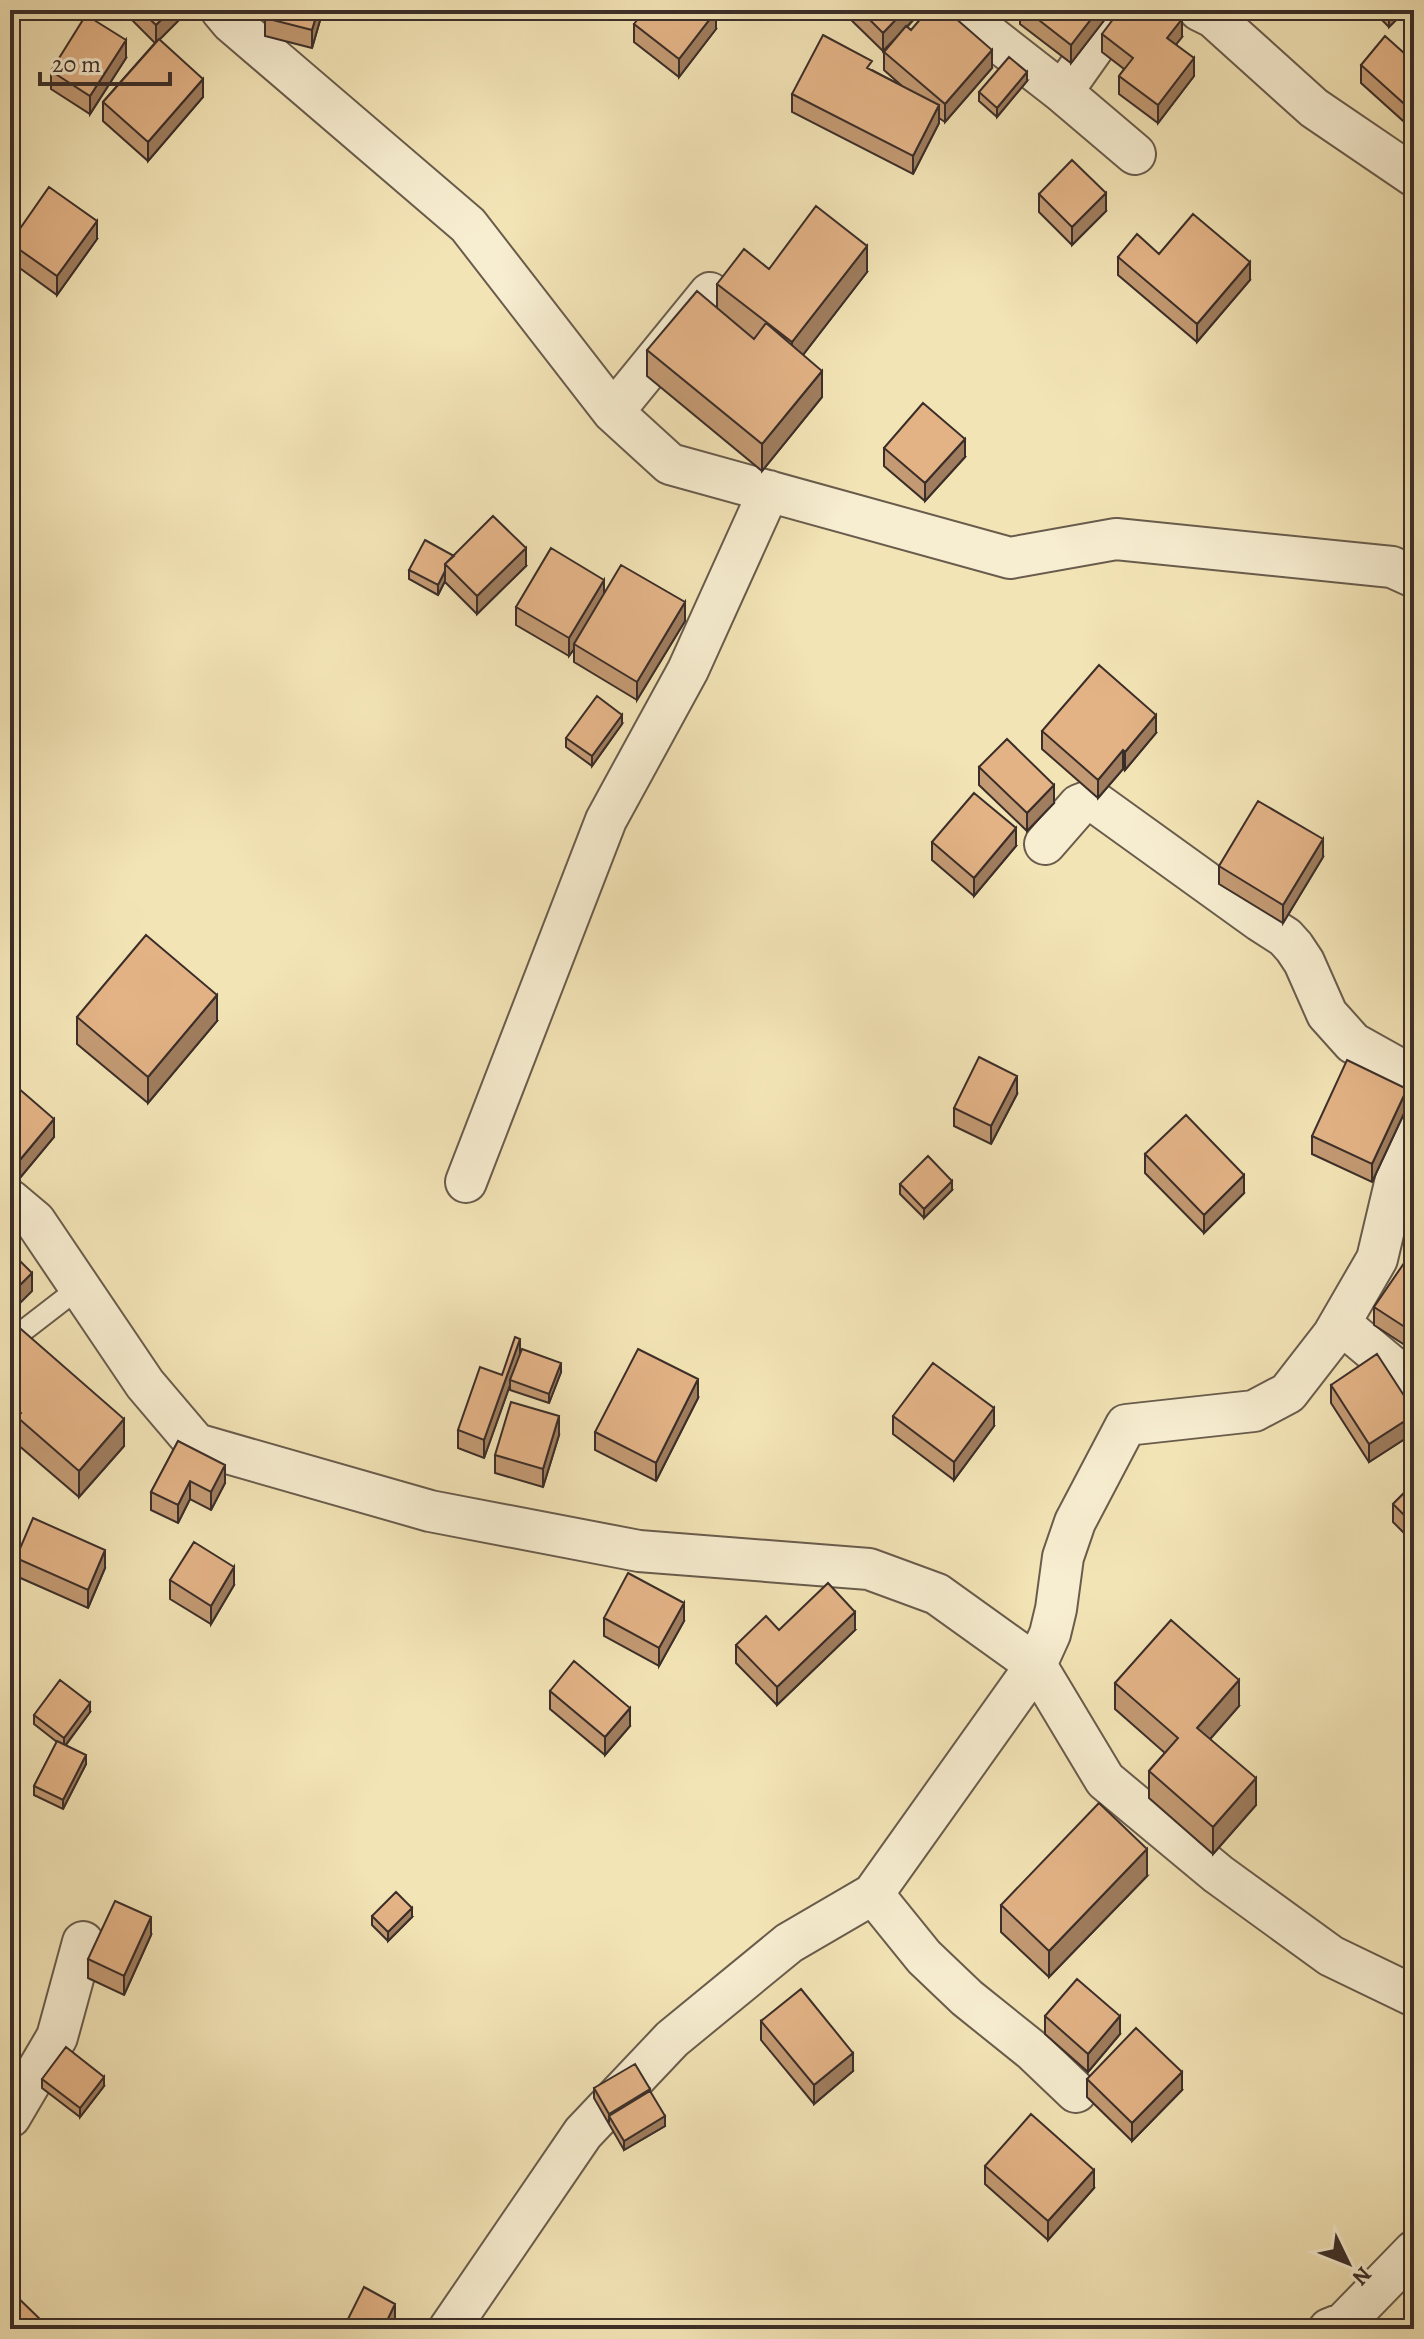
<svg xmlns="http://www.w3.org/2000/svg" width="1424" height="2339" font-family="Alegreya,serif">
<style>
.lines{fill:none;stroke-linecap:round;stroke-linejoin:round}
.lane-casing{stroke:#695c4c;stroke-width:24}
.street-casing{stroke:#695c4c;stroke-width:44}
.lane{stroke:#f7edd0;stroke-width:20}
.street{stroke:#f7edd0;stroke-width:40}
.wall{fill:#c39a73;stroke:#3b2e29;stroke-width:2}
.shaded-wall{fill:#9f7d5e;stroke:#3b2e29;stroke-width:2}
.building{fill:#e3b386;stroke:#3b2e29;stroke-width:2}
</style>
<rect width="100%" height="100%" fill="#f3e4b6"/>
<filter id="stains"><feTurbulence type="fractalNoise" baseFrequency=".0025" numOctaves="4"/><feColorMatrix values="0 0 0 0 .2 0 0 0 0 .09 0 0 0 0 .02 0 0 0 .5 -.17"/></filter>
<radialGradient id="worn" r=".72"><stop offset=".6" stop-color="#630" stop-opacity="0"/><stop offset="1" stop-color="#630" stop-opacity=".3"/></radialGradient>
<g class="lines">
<defs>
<path id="lane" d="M10,1341l70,-54"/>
<path id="street" d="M221,10l10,12 237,203 145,187 57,52 340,94 106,-19 276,28 22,10
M957,10l105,82 73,62
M1199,10l14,7 101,91 100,68
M1062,92l58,-82
M613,412l97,-119
M1045,844l34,-39 13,-5 168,121 25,16 9,10 10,15 23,52 26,29 61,34
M466,1182l140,-362 82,-150 81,-179
M10,1200l25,21 110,163 51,60 234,67 209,40 230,18 68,25 99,71 14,-31 6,-25 7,-52 12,-35 51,-97 128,-14 34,-18 45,-58 44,-76 37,-156
M1340,1323l74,62
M873,1894l163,-229 69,115 113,94 113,82 83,40
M10,2117l47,-80 26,-95
M449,2329l134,-196 89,-94 117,-96 84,-49 51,63 43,41 66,53 43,41
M1329,2329l15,-6 70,-72"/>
</defs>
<use href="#lane" class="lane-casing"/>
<use href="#street" class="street-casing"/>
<use href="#lane" class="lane"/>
<use href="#street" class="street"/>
</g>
<path class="wall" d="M122,10h67l-30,30 44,57 -55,64 -45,-40v-19l52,-59z
M323,10l-11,38 -47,-12v-18z
M843,10h79l-15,17 4,3 81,38 -47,54 -6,-4v5l-26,51 -121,-62v-18l80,-24 30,16 -18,-16v-18l12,-14 -13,13 -40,-39z
M1020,10h92l-41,53 -51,-39z
M1372,10h34l-17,17z
M634,24l82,5 -37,48 -45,-35z
M1102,34l80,3 -6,7 18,32 -36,47 -39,-29v-18l5,-7 -22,-17z
M126,58l-36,56 -39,-25v-18z
M1414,62v63l-3,3 -50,-45v-18z
M1027,81l-30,36 -18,-16v-9z
M1039,194l67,17 -34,34 -33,-33z
M97,239l-40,56 -47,-34v-19z
M1159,254l91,26 -53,62 -79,-67v-18z
M769,269l98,3 -64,83 19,42 -60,74 -115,-95v-26l70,-42v-24z
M884,448l81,9 -40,44 -41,-35z
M454,556l72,10 -49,48 -32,-32v-1l-7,14 -29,-16v-9z
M604,593l81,28 -48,79 -63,-38v-13l-5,7 -53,-31v-18z
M622,724l-30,42 -26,-19v-9z
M1042,731l114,2 -31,37 -2,-1 -25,29 -56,-49z
M979,767l75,36 -27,28 -48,-46z
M932,842l84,4 -42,50 -42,-36z
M1323,857l-40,66 -64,-39v-18z
M77,1017l140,4 -69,82 -71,-59z
M10,1081l44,56 -35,42 -9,-7z
M1017,1094l-26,50 -37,-18v-18z
M1407,1107l-35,75 -60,-28v-18z
M1145,1154l99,39 -40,40 -59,-60z
M900,1184l52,6 -28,28 -24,-24z
M1411,1221l3,1v18l-3,-1z
M1414,1251v100l-40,-26v-18z
M10,1328l114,118 -45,51 -62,-53v-8l-7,-6z
M520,1353l41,19 -12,31 -39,-13v-5l-26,73 -26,-10v-18l44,-55z
M1331,1385l83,26v22l-45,29 -38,-59z
M698,1398l-42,83 -61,-31v-18z
M893,1416l101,10 -40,54 -61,-46z
M559,1435l-16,52 -48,-14v-18z
M178,1441l47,42 -14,27 -21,-11 -12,24 -27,-13v-18z
M1414,1483v60l-21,-21v-18z
M16,1558l89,10 -17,40 -72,-32z
M170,1580l64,5 -23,39 -41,-25z
M604,1618l80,3 -25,45 -55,-30z
M779,1630h76l-78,75 -41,-42v-18z
M1115,1683l124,23 -29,33 46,66 -43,49 -64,-56v-27l16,-18 -50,-44z
M550,1691l80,35 -25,29 -55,-46z
M90,1712l-24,33 20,19 -23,45 -29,-14v-9l23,-44 -23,-18v-9z
M1147,1876l-98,101 -48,-45v-27z
M372,1916l40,1 -24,24 -16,-16z
M151,1935l-27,60 -36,-17v-19z
M1045,2016l75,18 -32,38 -43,-38z
M761,2021l92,50 -39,33 -53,-64z
M42,2079l62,7 -24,31 -38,-29z
M1087,2079l95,11 -50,51 -45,-44z
M594,2088l56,3 15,35 -41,24 -30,-52z
M985,2166l109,22 -46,52 -63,-56z"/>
<path class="shaded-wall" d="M171,10h18l-33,33v-18z
M318,10h5l-11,38v-18z
M905,10h17v1l-39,40v-18z
M1098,10h14l-41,53v-18z
M1389,10h17l-17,17z
M716,11v18l-37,48v-18z
M1182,19v18l-15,19v-18z
M126,40v18l-36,56v-18z
M992,50v18l-47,54v-18z
M1194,58v18l-36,47v-18z
M1027,72v9l-30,36v-9z
M203,79v18l-55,64v-19z
M939,105v18l-26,51v-18z
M1414,107v18l-3,3v-18z
M1106,193v18l-34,34v-18z
M97,221v18l-40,56v-19z
M867,246v26l-75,97v-27z
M1250,262v18l-53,62v-18z
M822,371v26l-60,74v-27z
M965,439v18l-40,44v-18z
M526,548v18l-49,48v-18z
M445,571v10l-7,14v-10z
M604,580v18l-30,46v5l-5,7v-18z
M685,602v19l-48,79v-18z
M622,715v9l-30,42v-10z
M1156,715v18l-31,37v-18z
M1123,750v19l-25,29v-18z
M1054,785v18l-27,28v-18z
M1016,828v18l-42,50v-18z
M1323,839v18l-40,66v-18z
M217,995v26l-69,82v-26z
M1017,1076v18l-26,50v-18z
M1407,1089v18l-35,75v-18z
M54,1119v18l-35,42v-18z
M1244,1175v18l-40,40v-18z
M952,1181v9l-28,28v-9z
M32,1273v18l-22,22v-18z
M520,1339v18l-10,23v5l-26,73v-18z
M561,1363v9l-12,31v-9z
M698,1379v19l-42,83v-18z
M994,1408v18l-40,54v-18z
M1414,1415v18l-45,29v-18z
M559,1416v19l-16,52v-18z
M124,1419v27l-45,51v-26z
M225,1465v18l-14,27v-18z
M190,1481v18l-12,24v-18z
M105,1550v18l-17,40v-18z
M234,1567v18l-23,39v-18z
M684,1603v18l-25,45v-18z
M855,1612v18l-78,75v-18z
M1239,1680v26l-42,48v-26z
M90,1703v9l-26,35v-9z
M630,1708v18l-25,29v-18z
M86,1755v9l-23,45v-9z
M1256,1778v27l-43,49v-27z
M1147,1849v27l-98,101v-26z
M412,1908v9l-24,24v-9z
M151,1917v18l-27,60v-19z
M1120,2016v18l-32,38v-18z
M853,2053v18l-39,33v-19z
M1182,2072v18l-50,51v-18z
M104,2077v9l-24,31v-9z
M650,2089v9l-41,18v7v-9z
M665,2116v10l-41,24v-9z
M1094,2170v18l-46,52v-19z
M395,2304v18l-3,7h-9z
M43,2322v7h-7z"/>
<path class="building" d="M140,10h31l-15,15z
M267,10h51l-6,20 -47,-12z
M645,10h70l1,1 -37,48 -45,-35z
M860,10h45l-22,23z
M928,10h18l46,40 -47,54 -61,-52 22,-26 5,4z
M1026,10h72l-27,35z
M1120,10h51l11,9 -15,19 27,20 -36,47 -39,-29 14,-18 -31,-24z
M86,15l40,25 -36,56 -39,-25z
M823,35l49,26 -5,7 72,37 -26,51 -121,-62z
M1385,36l29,26v45l-3,3 -50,-45z
M159,39l44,40 -55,63 -45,-40z
M1009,57l18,15 -30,36 -18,-16z
M1072,160l34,33 -34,34 -33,-33z
M49,187l48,34 -40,55 -47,-33z
M816,206l51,40 -75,96 -75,-58 27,-35 25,20z
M1193,214l57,48 -53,62 -79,-67 19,-23 22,20z
M697,291l57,48 12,-16 56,48 -60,73 -115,-94z
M923,403l42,36 -40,44 -41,-35z
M493,516l33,32 -49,48 -32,-32z
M425,540l29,16 -9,8v7l-7,14 -29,-15z
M551,548l53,32 -35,58 -53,-31z
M621,565l64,37 -48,80 -63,-38z
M1099,665l57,50 -31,37 -2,-2 -25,30 -56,-49z
M597,696l25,19 -30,41 -26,-18z
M1007,739l47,46 -27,28 -48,-46z
M974,793l42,35 -42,50 -42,-36z
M1258,801l65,38 -40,66 -64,-39z
M146,935l71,60 -69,82 -71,-60z
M979,1057l38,19 -26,50 -37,-18z
M1347,1060l60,29 -35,75 -60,-28z
M10,1081l44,38 -35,42 -9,-7z
M1186,1115l58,60 -40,40 -59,-61z
M928,1156l24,25 -28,28 -24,-25z
M1413,1250l1,1v82l-40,-26z
M10,1251l22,22 -22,22z
M14,1323l110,96 -45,52 -62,-54 4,-4 -11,-9v-76z
M515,1337l5,2 -36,101 -26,-10 22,-63 22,8z
M522,1349l39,14 -12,31 -39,-14z
M638,1349l60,30 -42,84 -61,-31z
M1377,1354l37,57v4l-45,29 -38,-59z
M933,1363l61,45 -40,54 -61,-46z
M511,1402l48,14 -16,53 -48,-14z
M178,1441l47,24 -14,27 -21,-11 -12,24 -27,-13z
M1414,1483v42l-21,-21z
M33,1518l72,32 -17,40 -72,-32z
M194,1542l40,25 -23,39 -41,-26z
M628,1573l56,30 -25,45 -55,-30z
M828,1583l27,29 -78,75 -41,-42 30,-29 13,14z
M1171,1620l68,60 -42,48 59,50 -43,49 -64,-56 29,-33 -63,-55z
M574,1661l56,47 -25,29 -55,-46z
M60,1680l30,23 -26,35 -30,-23z
M57,1741l29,14 -23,45 -29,-14z
M1099,1803l48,46 -98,102 -48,-46z
M396,1892l16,16 -24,24 -16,-16z
M115,1901l36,16 -27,59 -36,-17z
M1077,1979l43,37 -32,38 -43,-38z
M801,1989l52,64 -39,32 -53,-64z
M1136,2028l46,44 -50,51 -45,-44z
M66,2047l38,30 -24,31 -38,-29z
M635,2064l15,25 -41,25 -15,-26z
M650,2091l15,25 -41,25 -15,-25z
M1031,2114l63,56 -46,51 -63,-55z
M364,2287l31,17 -12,25h-40z
M10,2290l33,32 -7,7h-26z"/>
<rect width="1424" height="2339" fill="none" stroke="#f3e4b6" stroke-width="40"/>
<rect x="12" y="12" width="1400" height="2315" fill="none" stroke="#3b2e29" stroke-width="4"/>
<rect x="20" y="20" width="1384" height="2299" fill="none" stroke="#3b2e29" stroke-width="2"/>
<g transform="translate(1348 2263) rotate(133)" stroke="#f7edd0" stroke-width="6" paint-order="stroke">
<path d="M0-6L14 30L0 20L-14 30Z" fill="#3b2e29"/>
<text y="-12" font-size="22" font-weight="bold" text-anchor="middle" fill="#3b2e29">N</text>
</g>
<path d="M40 72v12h130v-12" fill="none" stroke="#3b2e29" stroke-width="4"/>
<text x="52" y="72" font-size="24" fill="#3b2e29" stroke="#f7edd0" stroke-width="6" paint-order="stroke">20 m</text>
<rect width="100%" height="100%" filter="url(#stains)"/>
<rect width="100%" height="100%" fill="url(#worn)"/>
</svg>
